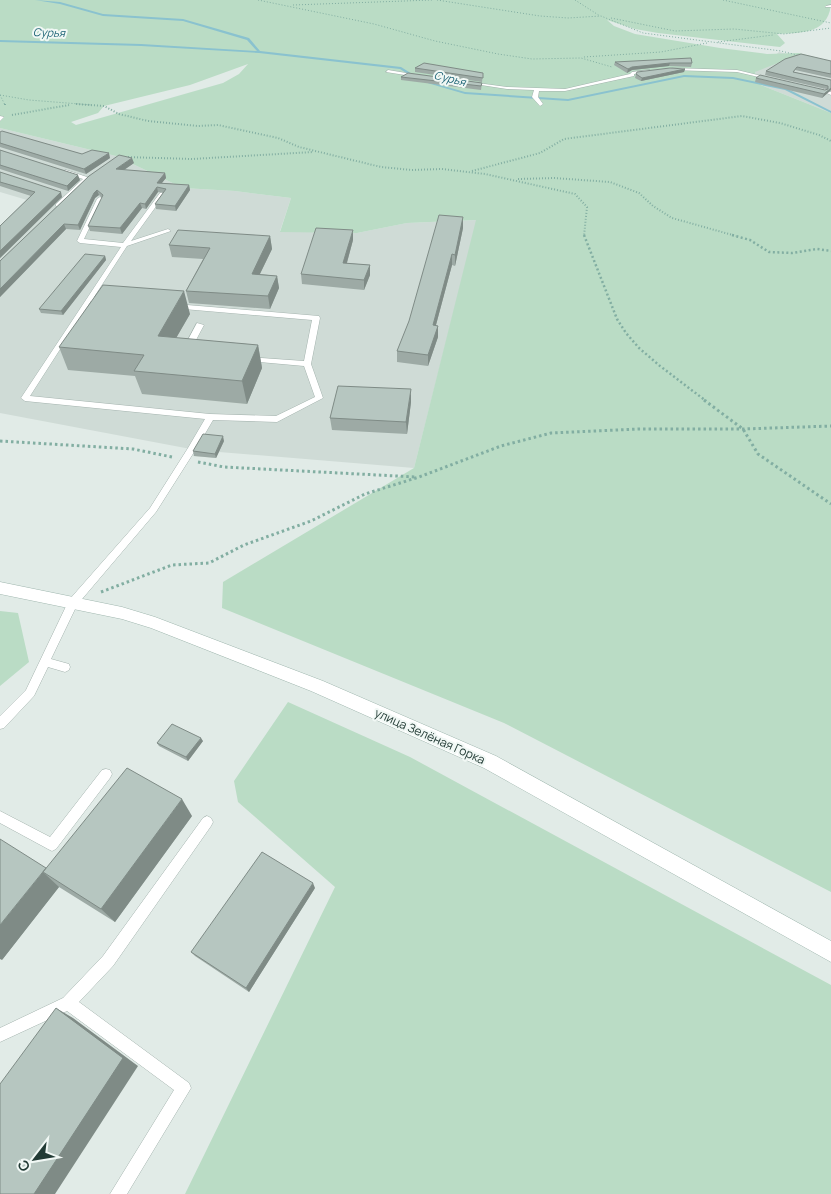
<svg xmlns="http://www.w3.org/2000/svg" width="831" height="1194" font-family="Manrope,sans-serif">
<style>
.built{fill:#cfdbd6}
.green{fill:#badcc5;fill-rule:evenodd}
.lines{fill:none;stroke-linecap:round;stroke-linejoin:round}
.stream{fill:#8ac2cf;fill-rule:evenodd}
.lane-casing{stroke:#a4b3ae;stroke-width:1}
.secondary-casing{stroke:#a0b7af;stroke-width:1}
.path-far3{stroke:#82aea2;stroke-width:1;stroke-dasharray:1 2;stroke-linecap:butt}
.path-far2{stroke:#82aea2;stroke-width:2;stroke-dasharray:1 2;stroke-linecap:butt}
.path-far1{stroke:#82aea2;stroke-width:2.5;stroke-dasharray:2 2.5;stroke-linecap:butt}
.path{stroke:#82aea2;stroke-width:3;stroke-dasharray:2.5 3;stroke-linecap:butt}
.lane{fill:#fff;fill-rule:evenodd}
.secondary{fill:#fff;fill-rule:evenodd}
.wall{fill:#9daaa5}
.shaded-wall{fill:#7f8b86}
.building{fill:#b6c6c0;stroke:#7f8b86}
.labels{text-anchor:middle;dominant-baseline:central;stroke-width:4;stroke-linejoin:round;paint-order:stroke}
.far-water-label{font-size:11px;font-style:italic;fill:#1e6476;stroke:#f1f8f5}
.street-label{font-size:12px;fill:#223b35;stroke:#f1f8f5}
</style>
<rect width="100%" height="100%" fill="#e1ebe7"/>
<path class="built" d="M779,52l52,11v50l-70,-28 -6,-13z
M0,128l116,28 67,32 52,3 56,7 -11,33 77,2 50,-10 70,-3 -63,248 -195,-16 -3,6 -23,-2 3,-6 -196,-37v-187l27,-26 -27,-8z"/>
<path class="green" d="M0,0h831c0,33 -27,33 -54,34l8,9 -5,4 -122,-14 -23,-4 -28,-9 7,6 21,8 85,14 47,6 32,-1 30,8h-46l-28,11 6,13 70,28v779l-327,-169 -282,-115 1,-26 191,-114 62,-248 -69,3 -50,10 -77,-1 11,-34 -56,-7 -52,-3 -67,-32 -116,-28zM248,64l-9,10 -16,9 -147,42 -5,-3 27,-9 6,-7 86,-21z
M0,611l18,2 11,49 -29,24z
M288,702l122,55 421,228v209h-646l150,-307 -97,-85 -4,-21z"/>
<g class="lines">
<path class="stream" d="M35,0l25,2 43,12 80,5 66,19 11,13 141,16 16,10 -3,1 -14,-9 -141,-16 -118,-7 -141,-4v-2l141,4 116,7 -10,-11 -64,-19 -80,-5 -43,-12z
M684,75l49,2 53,11 45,23v2l-46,-23 -52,-11 -49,-2 -116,24 -103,-7 -41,-12 2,-1 39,11 103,7z"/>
<defs>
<path id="lane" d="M831,5v2h-6l1,-1z
M672,68l65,2 37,9 -2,1 -35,-8 -67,-2z
M388,70l30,5 2,1 -2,1 -32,-5z
M650,70l2,2 -18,2v2l-69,15h-26l-1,6 5,7 -3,2 -8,-9 2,-7 -27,-1 -39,-6 2,-1 37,5 58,2 65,-15 2,-2z
M829,84h2v4l-4,3 4,1v3l-9,-4z
M0,116l4,1 -4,4z
M66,170l24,8 -30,28h-4v-2l27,-25 -19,-6v-2z
M162,192l3,2 -34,47 37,-12 3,2 -44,15 -33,51 11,1 4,2 -4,2 -14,-1 -61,95 180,18 66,2 39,-19 -11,-31 -56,-5 -4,-2 4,-2 56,4 8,-41 -140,-12 -1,-2 4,-2 144,12 1,2 -9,46 12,34 -46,24 -64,-2 -17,29 -40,63 -79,93 -26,54 18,5 1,3 -1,3 -4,2 -17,-5 -14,29 -30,32 -4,1v-13l26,-26 43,-90 81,-92 38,-60 17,-29 -180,-18 -4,-3 100,-151 -41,-4 -3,-2 20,-42 3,-2 3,2 -19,40 39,4 37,-50z
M197,323l7,2 -15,28h-6l-1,-2z
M106,769l4,1 2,4 -2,4 -54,71 -4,2 -4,-2 -48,-26v-12l50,26 52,-67z
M207,816l4,2 2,4 -2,4 -98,140 -34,36 110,81 2,5 -64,106h-17l64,-104 -107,-79 -67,31v-14l63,-30 40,-42 100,-138z"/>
<path id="secondary" d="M0,582l122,25 33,10 168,64 173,75 335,185v21l-347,-194 -173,-77 -160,-63 -29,-9 -122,-25z"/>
</defs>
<use href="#lane" class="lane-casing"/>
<use href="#secondary" class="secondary-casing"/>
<path class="path-far3" d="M258,0l116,24 61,17 63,13 34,5 49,-1 31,9
M437,0l103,16 28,2 33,-2 42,17 138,18 20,5
M575,0l25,16
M723,0l108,23
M293,5l139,-5
M611,18l64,13 59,-2 50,5 47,-6
M718,42l55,-7
M584,57l77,-5 46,-9
M0,95l29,5 63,5
M0,95l5,10"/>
<path class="path-far2" d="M5,104v3
M76,104l28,2 15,8 29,7 50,5 20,-1 60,13 21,9 82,20 31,3 30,-1 43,5 90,20 12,13 -3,29
M12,115l57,-10
M125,157l67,2 121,-7
M472,171l68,-18 24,-14 178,-23 38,7 39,12 12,6
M518,179l36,-1 56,4 29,11 14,13 19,12 64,18"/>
<path class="path-far1" d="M584,235l33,84 9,14 13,15 21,18 46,35
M732,235l18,5 19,12 23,1 25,-4 14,2"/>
<path class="path" d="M704,400l39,29 15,25 73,50
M0,441l133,8 39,8
M198,462l26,5 192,10
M101,592l71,-27 37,-2 35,-18 67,-24 54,-27 54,-17 82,-31 50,-13 89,-4h103l88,-3"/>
<use href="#lane" class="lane"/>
<use href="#secondary" class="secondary"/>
</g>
<path class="wall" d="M831,61v17l-36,-8 -1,2 37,8v10l-9,8 -67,-16 1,-4 69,12 1,-1 -61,-14 1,-4z
M615,62l77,1 -1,4 -22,-1 -37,4 -5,3 -13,-8z
M415,68l68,5 -1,9 -67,-10z
M685,69l-1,3 -43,9 -6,-3 1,-4z
M401,77l81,6 -1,7 -80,-10z
M0,132l82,22 28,4 -24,16 -86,-27z
M0,150l80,30 -12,11 -68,-22z
M134,163l-10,7 41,3 1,5 -5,5 28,2 1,5 -14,21 -20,-2 -1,-5 8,-11 -5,-1 -12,17 -4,-1 -20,26 -32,-3 -2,-5 14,-28 -3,-3 -4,3 -15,32 -14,-1 -66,68v-36l89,-85z
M0,172l62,25 -62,61v-32l31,-30 -31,-10z
M463,217v11l-8,38 -3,-1 -16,60 2,1v11l-10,29 -31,-4v-11z
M270,236l2,13 -12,25 17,2 2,12 -9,21 -81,-6 -3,-12 17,-32 -31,-2 -3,-12z
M353,240l-6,23 23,2v10l-6,15 -62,-6 -1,-10z
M105,256l1,4 -43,55 -22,-2 -2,-4z
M190,314l-14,24 82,7 4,23 -15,36 -105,-10 -7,-18 -67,-6 -9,-23z
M411,402l-4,32 -75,-4 -2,-12z
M224,441l-8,17 -22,-2 -1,-5z
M203,741l-15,20 -29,-15 -2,-3z
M192,816l-77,106 -56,-35 -57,73 44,-92z
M315,888l-66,104 -54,-36 -4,-4z"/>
<path class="shaded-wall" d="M670,63l-1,3 -37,4 -5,3 1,-4 4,-2z
M685,69l-1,3 -43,9 1,-3z
M831,88v2l-9,8 2,-4z
M109,153l1,5 -24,16 -2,-5z
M132,158l2,5 -16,11 -2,-5z
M165,173l1,5 -8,10 -1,-5z
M78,175l2,5 -12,11 -1,-5z
M189,185l1,5 -14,21 -1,-5z
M157,187l1,5 -12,17 -1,-5z
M97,190l2,5 -4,3 -15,32 -2,-5 16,-32z
M61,192l1,5 -62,61v-7z
M140,203l2,5 -20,26 -2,-6z
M463,217v11l-8,38v-11z
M64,224l2,5 -66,68v-8z
M353,230v10l-9,33 -1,-10z
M270,236l2,13 -18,37 -2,-12z
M452,254v11l-19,71v-11z
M105,256l1,4 -43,55 -2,-4z
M370,265v10l-6,15v-10z
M277,276l2,12 -9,21 -2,-13z
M184,291l6,23 -26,45 -6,-23z
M438,326v11l-10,29v-11z
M258,345l4,23 -15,36 -5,-23z
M411,389v13l-4,32 -1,-12z
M223,436l1,5 -8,17 -1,-4z
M201,738l2,3 -15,20 -2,-4z
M182,799l10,17 -77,106 -14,-13z
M46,868l-3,4 16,15 -57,73 -2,-1v-34z
M313,883l2,5 -66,104 -3,-4z
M56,1008l17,10 65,48 -83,128h-21z"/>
<path class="building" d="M801,54l30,7v13l-34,-7 -4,5 38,8v8l-7,6 -68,-16 4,-3 65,15 3,-1v-3l-62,-15 19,-12z
M691,58l1,5h-22l-38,4 -4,2 -13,-7z
M424,63l59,10v5l-68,-10z
M670,68l15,1 -43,9 -6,-4 1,-2z
M408,73l74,10 -1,3 -80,-9z
M2,131l80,23 10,-4 17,3 -25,16 -84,-26v-11z
M0,150l78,25 -11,11 -67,-21z
M119,155l13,3 -16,11 49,4 -8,10 32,2 -14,21 -20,-2 11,-15 -9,-2 -12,17 -5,-1 -20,25 -32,-2 15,-31 -6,-5 -3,3 -16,32 -14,-1 -64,65v-28l89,-85z
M0,172l61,20 -61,59v-25l35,-34 -35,-10z
M439,215l24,2 -8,38 -3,-1 -19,71 5,1 -10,29 -31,-4 12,-30z
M316,228l37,2 -10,33 27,2 -6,15 -63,-6z
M178,230l92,6 -18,38 25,2 -9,20 -82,-5 24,-43 -41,-3z
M85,254l20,2 -44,55 -22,-2z
M103,285l81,6 -26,45 100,9 -16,36 -108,-10 10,-16 -85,-8z
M338,386l73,3 -5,33 -76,-4z
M203,434l20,2 -8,18 -22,-3z
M172,724l29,14 -15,19 -29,-14z
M127,768l55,31 -81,110 -58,-37z
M0,839l46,29 -46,57z
M262,852l51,31 -67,105 -55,-36z
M56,1008l67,50 -89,136h-34v-110z"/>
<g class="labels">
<g class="far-water-label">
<text transform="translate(49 32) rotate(2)">Сурья</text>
<text transform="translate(450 78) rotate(14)">Сурья</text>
</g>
<g class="street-label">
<text transform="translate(430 736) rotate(24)">улица Зелёная Горка</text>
</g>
</g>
<g transform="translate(35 1159) rotate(239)" stroke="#f1f8f5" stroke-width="4" paint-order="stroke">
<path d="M0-4L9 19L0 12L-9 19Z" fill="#223b35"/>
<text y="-8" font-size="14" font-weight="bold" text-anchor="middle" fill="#223b35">С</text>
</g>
</svg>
